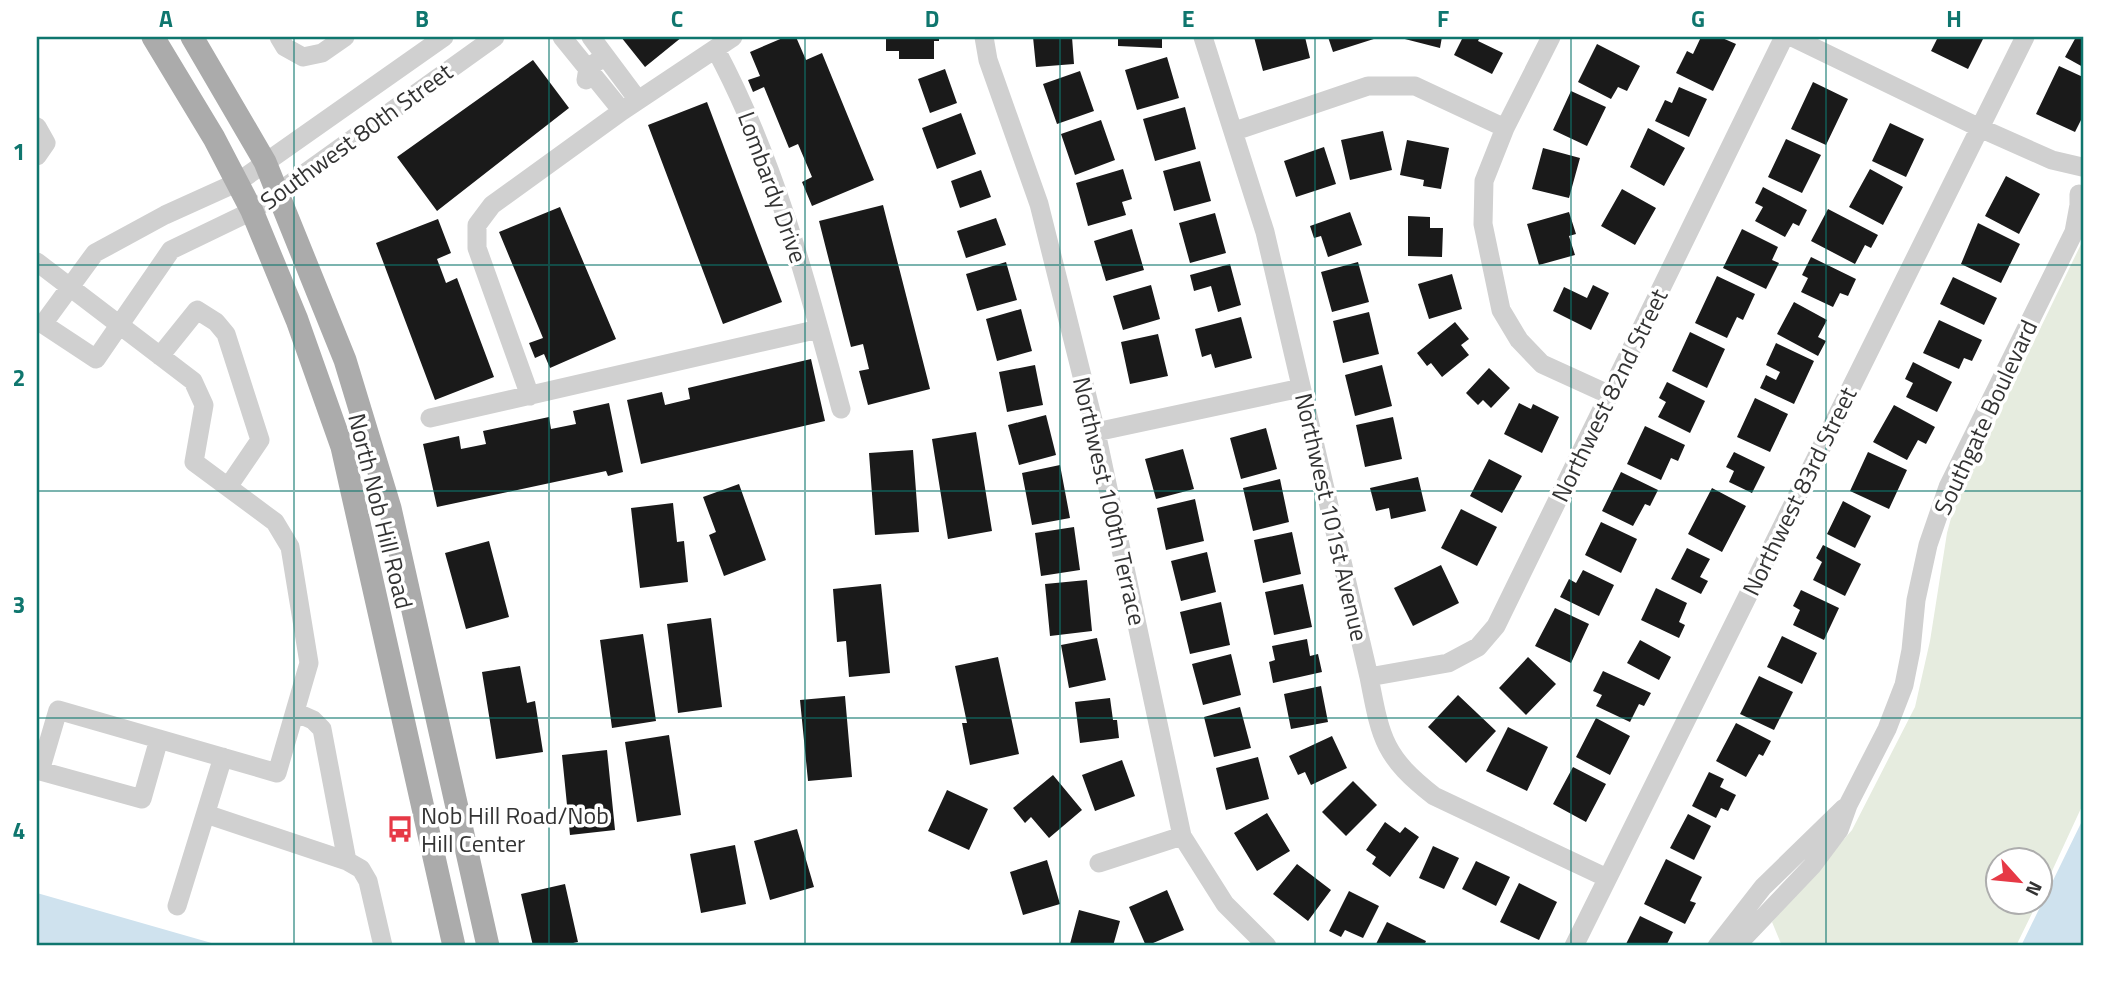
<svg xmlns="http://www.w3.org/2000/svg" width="2120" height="983" font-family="'Titillium Web',sans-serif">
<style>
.green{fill:#e6ecdf}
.water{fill:#cfe2ee}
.building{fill:#1a1a1a}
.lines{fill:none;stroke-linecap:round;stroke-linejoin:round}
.minor{stroke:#d0d0d0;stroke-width:19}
.major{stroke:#ababab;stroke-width:23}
.grid{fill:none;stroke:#0f766e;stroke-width:2;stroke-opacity:0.55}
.labels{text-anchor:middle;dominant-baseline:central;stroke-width:7;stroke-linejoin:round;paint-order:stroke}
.street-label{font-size:24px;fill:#333;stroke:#fff}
.poi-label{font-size:24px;fill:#333;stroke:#fff;text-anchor:start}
.neatline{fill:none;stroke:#0f766e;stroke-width:2.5}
.grid-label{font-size:23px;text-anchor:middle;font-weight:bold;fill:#0f766e}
</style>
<rect width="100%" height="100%" fill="#fff"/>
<path class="green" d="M2083,240v564l-43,93 -1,-37h-42v42l40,1 -21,43h-234l-10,-24 80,-92 63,-123 15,-66 17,-108 7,-26z"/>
<path class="water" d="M2083,819v127h-62z
M37,893l185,53h-185z"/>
<path class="building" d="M621,37h61l-37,30z
M785,37h11l10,23 16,-7 52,127 -62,26 -10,-24 10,-5 -14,-33 -9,4 -25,-61 -11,5 -5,-12 12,-4 -10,-24z
M886,37h53v4h-5v18h-35v-8h-13z
M1033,37h39l2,27 -38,3z
M1118,37h44v11l-44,-2z
M1254,37h51l5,21 -47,13z
M1328,37h52l-47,15z
M1397,37h45l-2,11z
M1463,37h17l-2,4 25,12 -11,21 -38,-19z
M1701,37h19l16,7 -23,47 -37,-18 11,-22 6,3z
M1938,37h46l-16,32 -37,-18z
M2076,37h7v30l-18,-10z
M1597,44l43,22 -13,25 -9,-4 -7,12 -33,-17z
M1167,57l12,41 -42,12 -12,-40z
M533,60l36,48 -132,103 -40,-54z
M2059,66l24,11v39l-8,16 -39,-18z
M945,69l12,34 -27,10 -12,-34z
M1080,71l14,40 -37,13 -14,-40z
M1813,82l35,17 -22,46 -35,-16z
M1679,87l28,12 -18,38 -34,-16 10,-21 7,3z
M1571,91l35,16 -19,39 -34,-16z
M707,102l75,200 -59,22 -75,-199z
M1185,107l11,42 -41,12 -12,-42z
M961,113l15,41 -39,15 -15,-41z
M1101,120l14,40 -40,15 -14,-41z
M1890,123l34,16 -18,38 -34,-16z
M1648,128l37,20 -21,38 -34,-19z
M1383,131l9,39 -42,10 -9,-40z
M1786,139l35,16 -19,38 -34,-16z
M1407,140l42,8 -8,41 -18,-3 1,-6 -24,-5z
M1324,147l12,37 -40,13 -12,-36z
M1543,148l37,10 -11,40 -37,-9z
M1200,161l11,40 -37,10 -11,-40z
M1123,169l9,30 -10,3 4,13 -38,11 -12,-43z
M1870,169l33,18 -20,38 -34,-18z
M981,170l10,27 -31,11 -9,-27z
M2006,176l34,18 -21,40 -34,-18z
M1763,187l44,23 -8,16 -6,-3 -8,14 -30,-16 8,-14 -8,-4z
M1622,189l34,19 -21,37 -34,-19z
M883,205l47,184 -62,16 -9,-34 10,-2 -6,-25 -12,3 -32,-126z
M560,207l56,132 -66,29 -6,-14 -9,4 -6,-15 14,-5 -44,-106z
M1828,209l50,26 -7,13 -6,-3 -10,19 -44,-23z
M1350,212l12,33 -34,12 -7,-21 -7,2 -4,-12z
M1569,212l7,22 -7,2 6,19 -36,10 -12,-41z
M1215,213l11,40 -36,10 -11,-40z
M1408,216l22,1v11h13l-1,29 -34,-1z
M996,218l10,27 -40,13 -9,-27z
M438,219l13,34 -14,6 9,24 11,-5 37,99 -59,23 -59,-157z
M1978,223l42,21 -19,39 -40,-19z
M1132,229l12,41 -38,11 -12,-40z
M1742,229l36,18 -6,13 7,3 -13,26 -43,-21z
M1811,257l45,22 -8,17 -8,-3 -7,14 -32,-15 7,-14 -6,-3z
M1006,262l11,38 -40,11 -11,-37z
M1358,262l11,40 -37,10 -11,-40z
M1230,264l11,41 -23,7 -7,-26 -17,5 -4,-16z
M1452,274l10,35 -33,10 -11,-35z
M1717,276l38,18 -12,26 -6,-3 -10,21 -32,-15z
M1953,277l44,21 -13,27 -44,-21z
M1151,285l9,34 -37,11 -10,-34z
M1593,285l16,8 -18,37 -38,-19 11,-24 23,11z
M1794,302l33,18 -9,17 8,4 -8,15 -41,-22z
M1021,309l11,42 -35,10 -11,-42z
M1369,312l10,42 -36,9 -10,-42z
M1241,317l11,41 -37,10 -4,-14 -9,3 -7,-28z
M1939,320l43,20 -10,21 -8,-3 -5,11 -36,-16z
M1455,322l14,17 -8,6 8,10 -27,22 -11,-14 -4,3 -10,-13z
M1690,332l35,17 -18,39 -35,-17z
M1158,334l10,42 -38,8 -9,-42z
M1776,343l38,18 -20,43 -34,-16 6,-13 10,5 4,-8 -14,-7z
M811,359l14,62 -184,43 -14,-64 35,-8 3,13 25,-6 -2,-11z
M1913,362l39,20 -15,30 -31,-15 7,-14 -8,-4z
M1035,365l8,40 -36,7 -8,-40z
M1382,365l10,41 -37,10 -10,-41z
M1489,368l21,20 -19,20 -8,-8 -5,5 -12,-12z
M1667,382l38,19 -15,32 -32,-16 8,-15 -7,-4z
M1755,398l33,16 -18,38 -33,-15z
M609,403l14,69 -15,4 -2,-5 -169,36 -14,-63 36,-8 2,13 25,-5 -3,-13 66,-14 2,12 25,-5 -3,-13z
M1519,403l12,6 2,-5 26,13 -17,36 -38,-19z
M1894,405l41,22 -9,17 -8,-4 -11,20 -34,-18z
M1046,415l10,40 -37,10 -11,-40z
M1393,417l9,42 -37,8 -9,-42z
M1645,426l40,19 -7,16 -7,-3 -10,22 -34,-16z
M1266,428l11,41 -36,10 -11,-41z
M976,432l16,99 -44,8 -16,-100z
M1183,449l11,40 -38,10 -11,-40z
M913,450l6,82 -44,3 -6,-82z
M1734,452l31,15 -13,26 -23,-11 5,-11 -8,-4z
M1868,452l39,18 -18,39 -39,-18z
M1489,459l33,17 -20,37 -32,-17z
M1060,465l10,53 -38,7 -10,-52z
M1621,472l37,18 -8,16 -5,-2 -12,22 -31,-15z
M1418,477l8,34 -35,8 -2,-11 -13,3 -6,-23z
M1280,479l9,43 -36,9 -10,-43z
M739,484l27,76 -42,16 -15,-41 7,-3 -13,-35z
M1712,488l34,18 -24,46 -34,-18z
M1195,499l9,42 -38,9 -9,-42z
M1843,501l28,15 -16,32 -28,-14z
M673,503l4,39 7,-1 4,41 -48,6 -9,-80z
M1461,509l36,18 -20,39 -36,-18z
M1601,522l36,17 -16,34 -36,-18z
M1074,527l6,43 -39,6 -6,-43z
M1292,532l9,42 -38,9 -9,-43z
M489,541l20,76 -43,12 -21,-76z
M1823,545l38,19 -16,32 -32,-16 9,-18 -6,-4z
M1687,548l23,11 -10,18 8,4 -7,13 -30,-15z
M1207,552l9,40 -35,9 -10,-40z
M1441,565l18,38 -46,23 -19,-38z
M1583,570l31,15 -15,31 -39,-19 9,-18 7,4z
M1087,580l5,51 -42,5 -5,-52z
M881,584l9,89 -41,4 -3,-36 -9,1 -4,-53z
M1303,584l9,43 -38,8 -9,-43z
M1656,588l31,15 -8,19 6,3 -6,13 -38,-18z
M1801,590l38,18 -15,32 -31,-15 7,-15 -7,-4z
M1221,602l9,43 -40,9 -10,-42z
M1555,608l34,16 -18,39 -36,-17z
M711,618l11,89 -44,6 -11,-89z
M643,634l13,87 -44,7 -12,-88z
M1782,636l35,17 -15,31 -35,-17z
M1097,638l9,42 -37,8 -8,-43z
M1307,639l3,17 8,-2 4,18 -49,11 -4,-21 6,-2 -3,-14z
M1640,640l31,17 -12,23 -32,-17z
M1231,654l10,41 -38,10 -11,-41z
M998,657l21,97 -49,11 -8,-42h5l-12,-57z
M1528,657l28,27 -30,31 -27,-27z
M520,666l7,37 8,-2 8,51 -47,7 -14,-87z
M1603,671l48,22 -7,13 -5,-2 -9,18 -34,-16 6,-11 -9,-4z
M1759,676l34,16 -19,38 -34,-16z
M1321,686l7,36 -37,7 -7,-35z
M1458,695l38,36 -30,32 -38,-36z
M845,696l7,81 -44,4 -8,-81z
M1110,698l3,22h4l2,18 -39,5 -5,-41z
M1240,707l11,41 -37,9 -10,-40z
M1596,718l34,18 -20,39 -34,-18z
M1736,723l35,18 -8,15 -4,-2 -13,23 -30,-16z
M1508,727l40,20 -21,44 -41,-20z
M669,735l12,80 -44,7 -12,-80z
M1332,736l15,32 -36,17 -6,-13 -7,3 -9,-19z
M607,750l8,80 -45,5 -8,-80z
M1258,757l11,42 -43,11 -10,-42z
M1122,760l13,36 -40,15 -13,-36z
M1573,767l33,17 -20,38 -33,-18z
M1709,772l15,7 -4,8 16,8 -8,16 -7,-3 -5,10 -24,-12z
M1053,775l29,35 -33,28 -18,-21 -6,6 -12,-15z
M1353,781l24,24 -31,31 -24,-24z
M947,790l41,19 -19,41 -41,-19z
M1267,813l23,38 -33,20 -23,-38z
M1688,814l23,12 -17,34 -24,-12z
M1385,822l15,11 5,-6 14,10 -29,40 -18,-13 4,-7 -10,-7z
M797,829l17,58 -44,13 -16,-59z
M735,845l11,59 -45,9 -11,-59z
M1433,846l26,12 -15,31 -25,-11z
M1666,859l36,18 -12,24 6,2 -11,21 -41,-20z
M1047,860l13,44 -37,11 -13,-43z
M1476,861l34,16 -14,29 -34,-17z
M1297,864l34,26 -23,31 -35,-27z
M1519,883l38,19 -18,38 -39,-18z
M565,884l13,58 -19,4h-26l-12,-52z
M1167,890l17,40 -38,16 -17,-39z
M1349,891l30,15 -16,32 -18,-8 -4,7 -12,-6z
M1079,910l41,11 -7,25h-33l-10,-2z
M1640,916l33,16 -7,14h-41z
M1387,922l39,19 -2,5h-49z"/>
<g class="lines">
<path class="minor" d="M279,37l6,10 18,10 19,-4 23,-16
M444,37l-206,145 -73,33 -70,38 -52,71 53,35 75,-109 81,-39 243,-174
M562,37l60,74
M591,37l47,63
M984,37l4,23 51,144 57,228 86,404 43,68 42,42
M1203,37l62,195 104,445c12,62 14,79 65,119l173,82
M1551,37l-46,91 -21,53 -1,43 18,86 18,30 23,24 68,31
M1792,37l188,91 72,32 30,7
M716,50c60,112 92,237 125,359
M586,80l2,-12 17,-12
M37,127l9,16 -9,13
M1235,131l133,-45h47l90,42
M37,262l156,119 11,24 -10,57 81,60 15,25 19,116 -32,110 -219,-63 -18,61
M160,356l37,-46 19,12 10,12 34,106 -32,47
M530,396l-53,-148v-23l15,-20 130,-94 111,-74
M430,418l389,-89
M1096,432l205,-44
M1369,677l79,-14 30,-16 18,-21 288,-589
M295,712l18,8 9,9 25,132
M37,770l105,29 17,-60
M206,814l141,47 14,8 7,12 15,65
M1099,863l83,-27
M177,906l46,-149
M1574,946l451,-909
M1717,946l46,-59 81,-79
M1736,946l76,-80 27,-36 9,-25 39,-76 17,-44 7,-35 5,-50 12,-55 20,-58 126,-255 5,-27v-11"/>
<path class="major" d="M153,37l61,101 38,73 45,109 45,127 112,499
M192,37l73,125 80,198 45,148 98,438"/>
</g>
<path class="grid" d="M294,37v909M549,37v909M805,37v909M1060,37v909M1315,37v909M1571,37v909M1826,37v909M37,265h2046M37,491h2046M37,718h2046"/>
<defs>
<symbol id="bus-bare" viewBox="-9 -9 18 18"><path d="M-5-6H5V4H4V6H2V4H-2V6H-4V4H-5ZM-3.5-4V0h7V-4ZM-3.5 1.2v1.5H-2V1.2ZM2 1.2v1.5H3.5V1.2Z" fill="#e63946" stroke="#fff" stroke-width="2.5" paint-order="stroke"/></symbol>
</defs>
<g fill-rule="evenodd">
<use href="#bus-bare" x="381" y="810" width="38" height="38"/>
</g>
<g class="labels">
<g class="street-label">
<text transform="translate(356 136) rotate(-36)">Southwest 80th Street</text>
<text transform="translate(773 187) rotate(70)">Lombardy Drive</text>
<text transform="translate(1609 395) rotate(-64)">Northwest 82nd Street</text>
<text transform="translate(1985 417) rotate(-65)">Southgate Boulevard</text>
<text transform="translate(1799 491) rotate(-64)">Northwest 83rd Street</text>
<text transform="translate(1110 501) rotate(77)">Northwest 100th Terrace</text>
<text transform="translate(381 511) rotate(76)">North Nob Hill Road</text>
<text transform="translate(1332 517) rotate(77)">Northwest 101st Avenue</text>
</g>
<g class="poi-label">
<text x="421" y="815">Nob Hill Road/Nob<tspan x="421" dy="28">Hill Center</tspan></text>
</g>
</g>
<rect width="2120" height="983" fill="none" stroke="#ffffff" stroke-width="77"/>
<g transform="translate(2019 881) rotate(117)"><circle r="33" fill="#ffffff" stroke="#adadad" stroke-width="2"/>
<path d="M0-5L12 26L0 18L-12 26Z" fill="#e63946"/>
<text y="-10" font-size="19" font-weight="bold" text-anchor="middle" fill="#333333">N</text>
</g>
<rect x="38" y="38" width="2044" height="906" class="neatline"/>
<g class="grid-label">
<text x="166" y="27">A</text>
<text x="422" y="27">B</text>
<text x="677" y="27">C</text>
<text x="932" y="27">D</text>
<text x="1188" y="27">E</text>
<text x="1443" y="27">F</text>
<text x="1698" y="27">G</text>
<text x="1954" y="27">H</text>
<text x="19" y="160">1</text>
<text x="19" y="386">2</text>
<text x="19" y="613">3</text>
<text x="19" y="839">4</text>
</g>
</svg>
